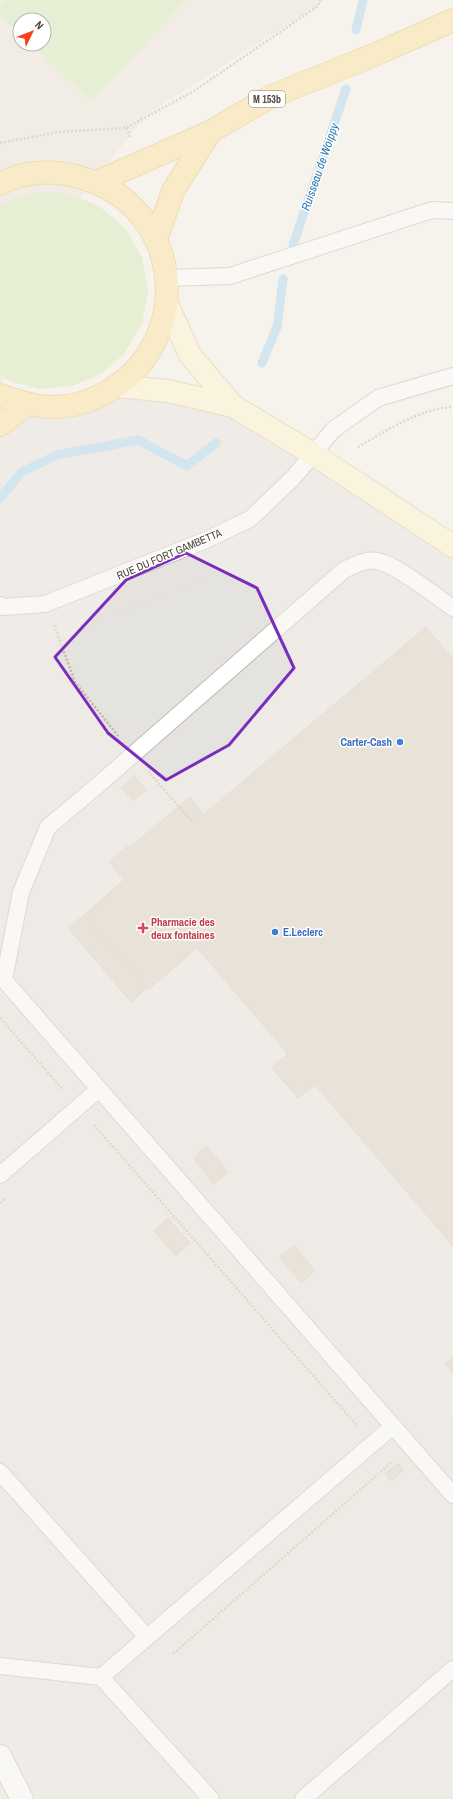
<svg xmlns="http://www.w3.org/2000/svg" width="453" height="1799" font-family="'Archivo Narrow',sans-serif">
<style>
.residential{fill:#eae5da;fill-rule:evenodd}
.industrial{fill:#e6e2dd}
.green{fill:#d2eab5}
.parking{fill:#e5e3e0}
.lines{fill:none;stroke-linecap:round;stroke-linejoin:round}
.stream{stroke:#a9d4f2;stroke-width:9}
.building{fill:#d8cfc1;stroke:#d3c7b4}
.service-casing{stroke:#c2bbae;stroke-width:18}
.minor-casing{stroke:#c2bbae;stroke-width:24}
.secondary-casing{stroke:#d6c79b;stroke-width:24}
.primary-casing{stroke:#e6c16a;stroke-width:24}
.path{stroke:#c4b79f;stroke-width:2.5;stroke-dasharray:2 2;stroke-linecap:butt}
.service{stroke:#fff;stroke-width:16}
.minor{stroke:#fff;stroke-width:22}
.secondary{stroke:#fff3cd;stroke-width:22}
.primary{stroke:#ffe39c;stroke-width:22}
.marked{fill:none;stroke:#7b2cbf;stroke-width:3;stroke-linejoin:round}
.shop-dot{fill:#3f7fe0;stroke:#fff;stroke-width:1.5}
.health-dot{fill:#e0444e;stroke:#fff;stroke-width:1.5}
.labels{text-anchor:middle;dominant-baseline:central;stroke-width:3;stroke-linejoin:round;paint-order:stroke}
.shield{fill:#fff;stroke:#817c74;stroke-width:1}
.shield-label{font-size:10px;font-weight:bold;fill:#4b4439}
.street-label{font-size:11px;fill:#4b4439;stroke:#fff}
.shop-label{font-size:11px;font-weight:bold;fill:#366cbe;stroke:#fff;text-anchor:end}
.health-label{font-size:11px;font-weight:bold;fill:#be3a42;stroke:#fff;text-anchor:start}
.water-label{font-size:12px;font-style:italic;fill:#2e7ab2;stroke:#fff}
</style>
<rect width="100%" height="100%" fill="#f6f3ec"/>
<path class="residential" d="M0,0h321l-1,4 -174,111 -103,130 -43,148zM20,20h24v24h-24z"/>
<path class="industrial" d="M118,386l115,20 220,140v1253h-453v-1374z"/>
<path class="green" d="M6,0h180l-95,101 -60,-57h13v-24h-24v14l-20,-19v-9z
M33,193h34l32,13 26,22 17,29 6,34 -6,33 -18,30 -23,20 -29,12 -31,3 -30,-7 -11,-7v-171z"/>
<path class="parking" d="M324,499l50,31 -6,48 36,41 -287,223 -66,95 76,96 43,-39 278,318 -48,45 53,61v279l-120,102h-151l-77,-92 -105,-62v-990l11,3 68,-26 177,-76z"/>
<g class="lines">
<path class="stream" d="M356,30l7,-30
M293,245l53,-156
M262,363l15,-36 6,-48
M0,498l22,-26 35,-17 81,-15 49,26 29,-23"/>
</g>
<path class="building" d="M426,627l27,32v587l-138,-161 -17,13 -27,-31 17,-13 -91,-106 -49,42 -64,-75 40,-35 -15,-18 19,-17 2,2 60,-50 14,17z
M134,776l12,14 -13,11 -12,-14z
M84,915l63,73 -16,14 -63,-74z
M207,1146l21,26 -14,12 -21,-26z
M168,1218l22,25 -14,13 -22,-25z
M294,1245l21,26 -14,12 -22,-26z
M453,1357v16l-8,-9z
M398,1463l6,7 -13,11 -6,-8z"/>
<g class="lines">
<defs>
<path id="service" d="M167,278l63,-2 202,-66 21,1
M0,605l4,2 41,-3 161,-64 44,-21 43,-41 40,-48 45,-32 75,-22
M453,608c-17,-12 -59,-45 -76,-47 -12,-2 -22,4 -33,9l-247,216 -49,41 -27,65 -17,88 449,515
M0,1175l99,-86
M0,1472l147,165
M0,1666l101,11 110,122
M101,1677l292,-251
M303,1799l150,-130"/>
<path id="minor" d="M0,1756l22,43"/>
<path id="secondary" d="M167,304l23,51 43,51
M118,386l50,5 65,15 80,48 140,92"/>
<path id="primary" d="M97,182l113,-50 60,-35 111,-45 72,-32
M0,184c24,-14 56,-14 82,-6 102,29 115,165 23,215 -16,9 -37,15 -55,14 -18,-1 -33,-6 -50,-12
M156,240l17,-49 37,-59
M0,425l26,-20"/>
</defs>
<use href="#service" class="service-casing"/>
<use href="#minor" class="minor-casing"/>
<use href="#secondary" class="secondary-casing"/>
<use href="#primary" class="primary-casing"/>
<path class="path" d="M126,128l5,10
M0,143l58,-11 68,-4 68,-37 124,-85 3,-6
M358,447c30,-17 60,-38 95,-40
M54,625l21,57 44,55
M148,771l45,52
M0,1018l63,72
M94,1125l264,302
M0,1203l6,-5
M173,1654l219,-192"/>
<use href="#service" class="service"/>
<use href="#minor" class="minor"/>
<use href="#secondary" class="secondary"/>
<use href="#primary" class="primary"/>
</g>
<path d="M0 0H453V1799H0ZM186,553l71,35 37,80 -65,77 -63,35 -58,-47 -53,-76 71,-77z" fill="#f6f3ec" fill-opacity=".55" fill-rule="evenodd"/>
<path class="marked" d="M186,553l71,35 37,80 -65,77 -63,35 -58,-47 -53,-76 71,-77z"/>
<g class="shop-dot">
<circle cx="400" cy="742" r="4"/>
<circle cx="275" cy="932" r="4"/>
</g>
<path class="health-dot" d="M141 922h4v4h4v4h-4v4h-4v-4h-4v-4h4z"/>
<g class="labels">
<rect class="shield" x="249" y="91" width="36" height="16" rx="3"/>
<g class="shield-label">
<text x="267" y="99">M 153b</text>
</g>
<g class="street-label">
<text transform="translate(169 554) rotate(-23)">RUE DU FORT GAMBETTA</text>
</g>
<g class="shop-label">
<text x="392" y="742">Carter-Cash</text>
<text x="283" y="932" text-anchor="start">E.Leclerc</text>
</g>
<g class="health-label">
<text x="151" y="922">Pharmacie des<tspan x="151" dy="13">deux fontaines</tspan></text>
</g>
<g class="water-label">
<text transform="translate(320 167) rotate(-71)">Ruisseau de Woippy</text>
</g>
</g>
<g transform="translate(32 32) rotate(47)"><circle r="19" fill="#ffffff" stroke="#b7b4b0"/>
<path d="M0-3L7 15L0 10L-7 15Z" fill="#fc3f1d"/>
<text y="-6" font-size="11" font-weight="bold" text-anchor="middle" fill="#4b4439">N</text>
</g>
</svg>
